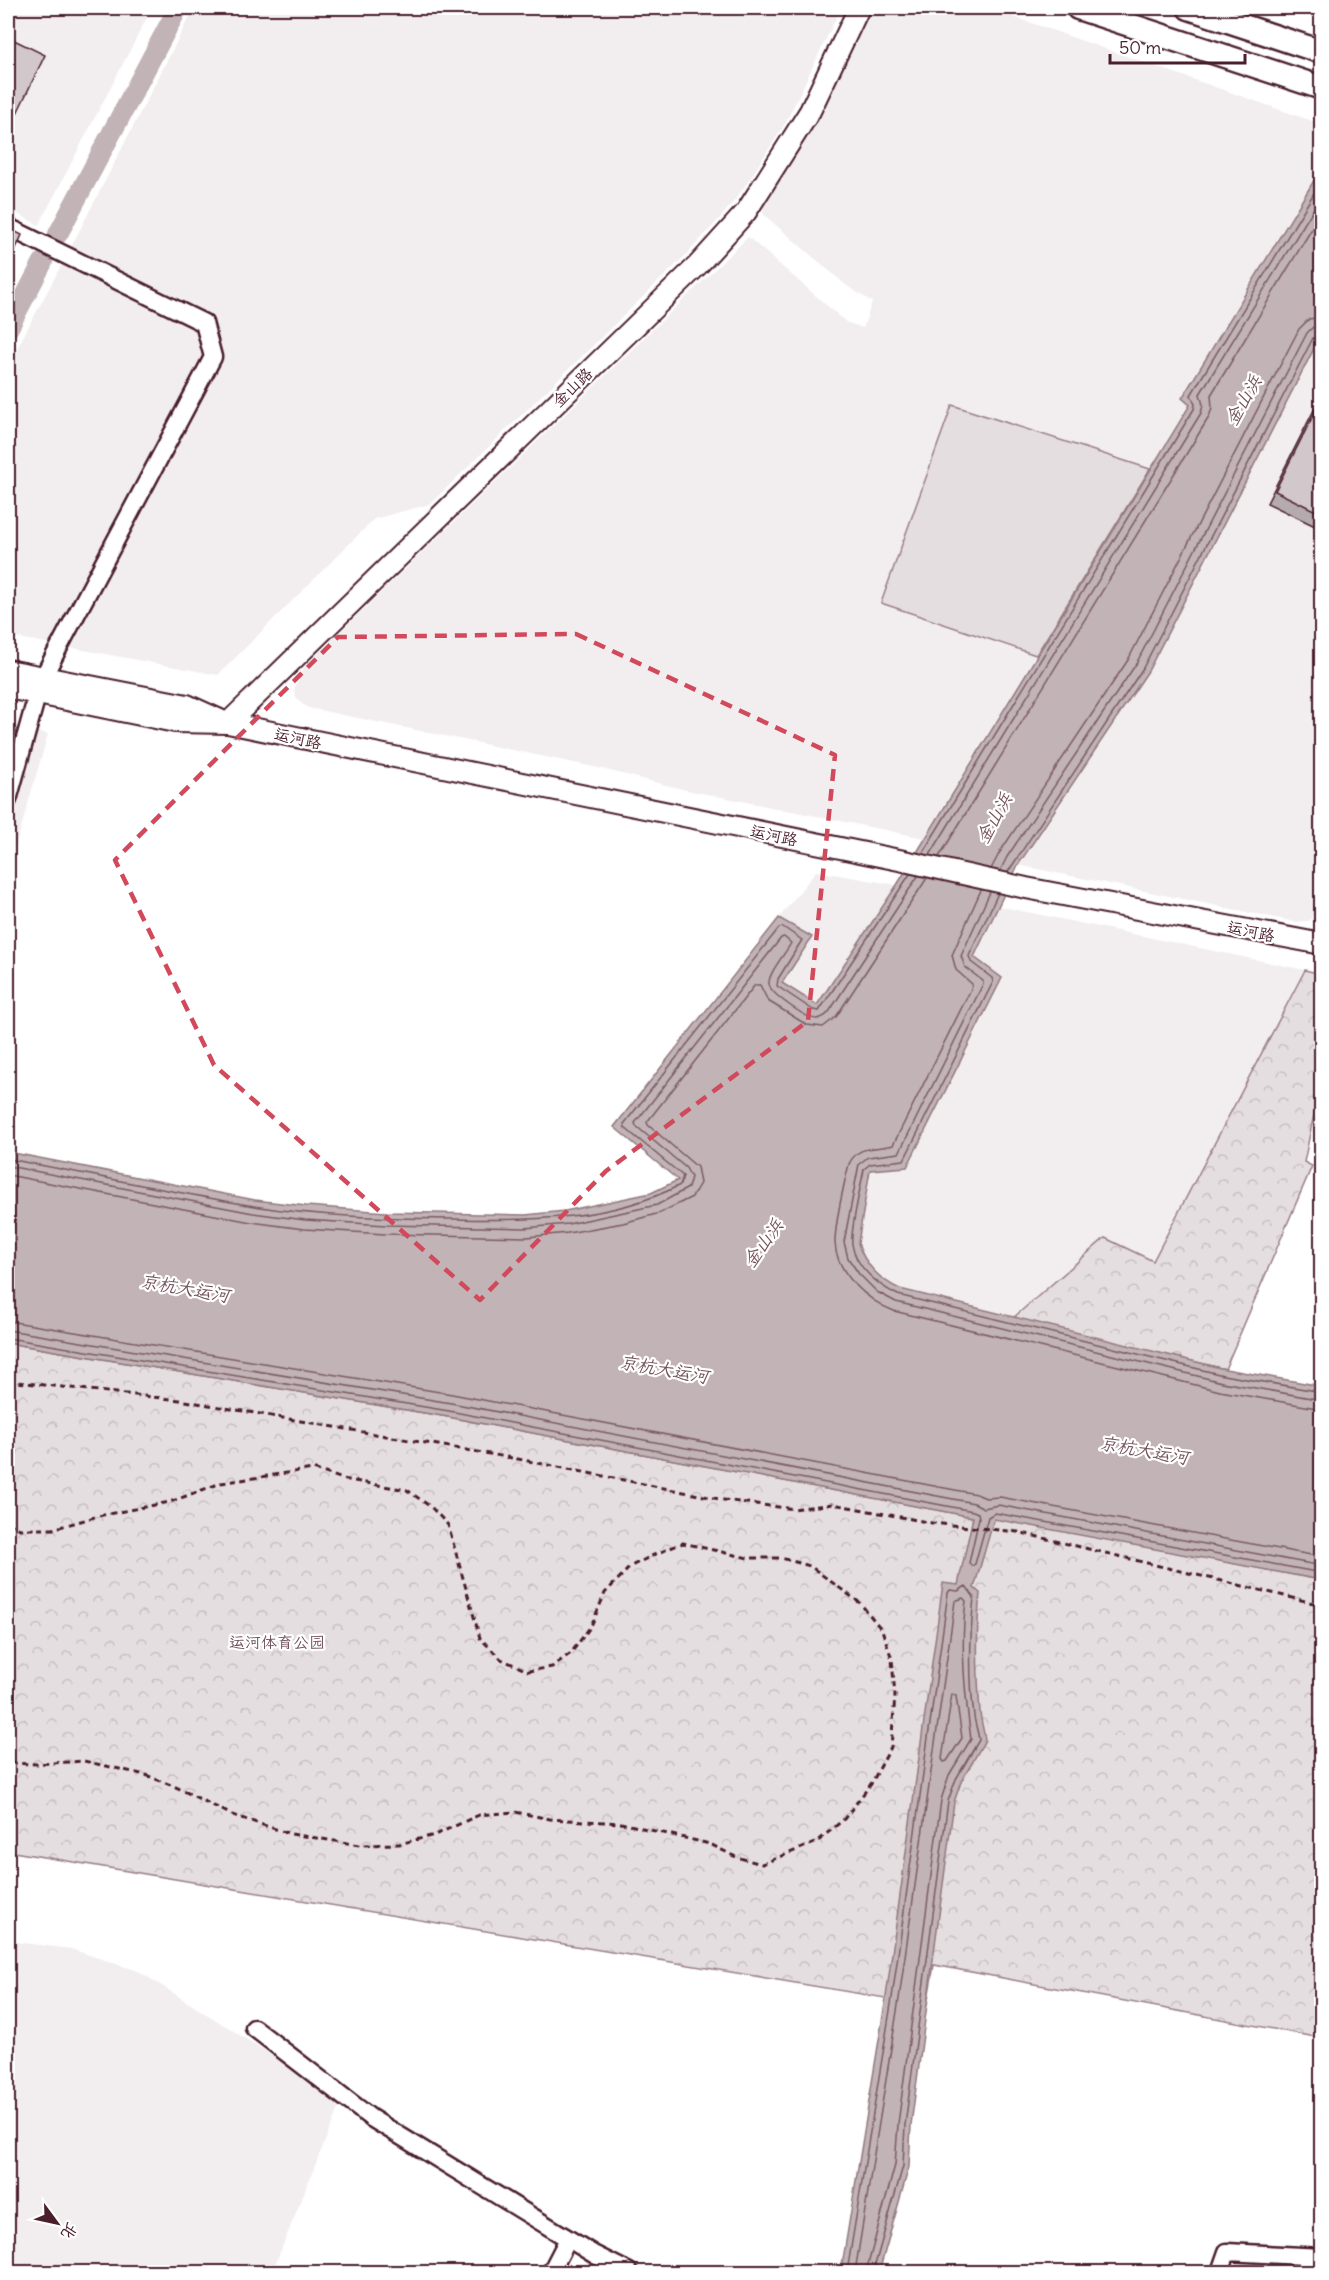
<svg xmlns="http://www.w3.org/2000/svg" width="1329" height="2280" font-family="Delius,'LXGW WenKai TC',sans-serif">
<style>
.built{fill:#f2eeef}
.park{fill:url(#park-crowns);stroke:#987e86;stroke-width:1.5}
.pitch{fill:#e5dee0;stroke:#987e86;stroke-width:1.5}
.water{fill:#c1b3b6;stroke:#91787e;stroke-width:1.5}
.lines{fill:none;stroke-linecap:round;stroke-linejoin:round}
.shore{stroke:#7a5a63;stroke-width:1.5}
.canal{stroke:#c1b3b6;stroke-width:20}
.minor-casing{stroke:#4a1f2b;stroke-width:21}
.tertiary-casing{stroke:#4a1f2b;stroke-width:24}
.secondary-casing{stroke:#4a1f2b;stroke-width:27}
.path{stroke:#4a1f2b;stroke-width:3;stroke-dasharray:6 4.5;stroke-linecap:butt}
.minor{stroke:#fff;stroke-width:16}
.tertiary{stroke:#fff;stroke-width:20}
.secondary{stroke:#fff;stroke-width:22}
.wall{fill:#b5abaf;stroke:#4a1f2b;stroke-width:1.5}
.building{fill:#d2c7cb;stroke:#4a1f2b;stroke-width:1.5}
.marked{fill:none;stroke:#d1495b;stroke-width:4.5;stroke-dasharray:12 8;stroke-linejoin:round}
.labels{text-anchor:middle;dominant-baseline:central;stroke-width:4.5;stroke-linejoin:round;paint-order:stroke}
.street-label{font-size:16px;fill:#4a1f2b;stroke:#fff}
.park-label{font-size:16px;fill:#714f58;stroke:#fff}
.water-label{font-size:18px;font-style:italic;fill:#74535c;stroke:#fff}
</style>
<defs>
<pattern id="park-crowns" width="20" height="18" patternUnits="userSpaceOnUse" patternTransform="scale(1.5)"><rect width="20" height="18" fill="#e5dee0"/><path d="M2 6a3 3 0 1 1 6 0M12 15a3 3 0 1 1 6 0" fill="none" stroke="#c6bec0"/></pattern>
</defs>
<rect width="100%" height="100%" fill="#fff"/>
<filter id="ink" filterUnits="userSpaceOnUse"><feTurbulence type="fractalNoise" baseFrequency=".0167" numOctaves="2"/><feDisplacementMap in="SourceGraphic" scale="12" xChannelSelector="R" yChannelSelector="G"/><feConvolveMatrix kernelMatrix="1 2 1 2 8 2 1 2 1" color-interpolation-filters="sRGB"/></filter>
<g filter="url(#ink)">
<path class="built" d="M8,8h144l-113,217 -31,-16z
M194,8h647l-55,114 -42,66 -22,28 -34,37 -258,251 -56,15 -156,156 -210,-39v-271l62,-116z
M872,8h116l333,116v45l-139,229 8,7 -40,64 -198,-64 -71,198 155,52 -112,183 -242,-49 -88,-22 -275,-57 -11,-2 -7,-5 -5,-6 -2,-7 5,-15 7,-10 442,-428 98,85 17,6 9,-26 -25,-16 -84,-72 1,-13 48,-74z
M1321,335v580l-13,6 -13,1 -277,-57 130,-194z
M8,725l40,9 -40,139z
M816,871l81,14 -80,121 -35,-23 -3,-65z
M998,906l307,64 -152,291 -49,-23 -91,80 -120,-32 -24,-21 -8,-13 -3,-9 12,-73 131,-193 -27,-20z
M8,1941l63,8 67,22 204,128 -70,173h-264z"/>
<path class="park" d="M1305,970l16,4v107l-17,81 8,4 -87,203 -212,-51 92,-80 48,23z
M8,1343l440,74 525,100 21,1 327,62v458l-387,-73 -7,40 -919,-154z"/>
<path class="pitch" d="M952,405l198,64 -114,186 -155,-52z"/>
<path class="water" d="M1321,169v166l-173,336 -130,194 -44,92 28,21 -95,189 -37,3 -12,73c6,21 22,37 42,46l325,80 96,17v194l-327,-61 -20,69 6,5c-4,39 -3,80 0,119 1,10 4,19 5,28l-24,42 -7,20 -43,323 -2,42 -30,105h-38l45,-275 57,-414 15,2 15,-68 -525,-100 -440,-74v-191l247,48 51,6 80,6 139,3 40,-4 86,-18 27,-13 -64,-53 165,-209 33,19 -30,46 35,22 80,-120 293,-480 -8,-7z"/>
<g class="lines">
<path class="shore" d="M922,854l272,-445 1,-5 -4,-9 131,-215
M930,855l271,-442 2,-8 -3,-11 122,-199
M939,857l270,-440 3,-9 -1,-13 111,-183
M991,869l9,-17 128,-192 171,-331 10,-10 13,-2
M1000,871l7,-14 129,-193 171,-331 6,-6 9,-1
M1008,872l135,-204 170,-330 9,-4
M981,890l-29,65 4,15 16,14v3l-79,158c-17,5 -35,-1 -44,19 -5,19 -14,60 -14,79 1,30 33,58 59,68l326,80 102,18
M990,892l-29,64 4,11 18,14v3l-84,169 -31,4 -9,7 -15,78 4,16 11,16 18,18 19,10 326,80 100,18
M998,893l-29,63 2,6 21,16 1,4 -89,178 -34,4 -6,5c-3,17 -14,61 -12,75 3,23 27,42 46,51l325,80 99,17
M8,1159c81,15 163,33 246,47 65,11 133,12 199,13 77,2 157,2 227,-34l3,-9 -58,-48 -1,-4 155,-196 4,-1 19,13 -24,39 -1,7 36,24 6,1 91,-137
M8,1166l245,47 52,7 81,5 139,3 43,-4 89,-19 31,-17 3,-11 -5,-9 -50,-42 -1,-3 146,-185 3,-1 7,6c-5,10 -23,30 -22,41 1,10 38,35 48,35 6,-1 9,-3 12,-7l89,-136
M8,1175l243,47 53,7 81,5 142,3 41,-4 55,-10 37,-10 32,-16 8,-14 -3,-16 -49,-42 -1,-3 108,-137h5l8,16 39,24 16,2 13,-10 91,-139
M8,1321l444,73 524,100 10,4 14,-1 322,60
M8,1330l443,73 523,100 10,5 14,-3 324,61
M8,1338l441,73 524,100 5,2 1,5 -10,45 3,3 3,-2 13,-47 7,-4 327,60
M952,1694l4,2 6,42 -15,23 -3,1 -2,-3z
M847,2272l45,-274 56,-405 2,-3 8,1 8,-5 8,11c-4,38 -5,81 0,119 1,8 4,16 5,24l-23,39 -8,22 -43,324 -2,41 -30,106
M855,2272l44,-273 56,-398 8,-3 3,3c-6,46 -1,93 5,138l-22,36 -8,25 -43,324 -3,41 -29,107"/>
<path class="canal" d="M58,234l120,-226
M8,329l35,-67"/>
<defs>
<path id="minor" d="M8,227l196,96 9,34 -172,324 -33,119
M254,2028l117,90 224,137 34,17
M551,2272l17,-33
M1220,2272l7,-20 95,5"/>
<path id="tertiary" d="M8,670l179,35 33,15
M8,688l167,34 53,1 676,138 122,27 296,56
M228,723l470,-458 48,-53 64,-101 49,-103"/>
<path id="secondary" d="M1078,8l244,80
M1189,8l133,44"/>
</defs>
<use href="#minor" class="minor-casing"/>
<use href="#tertiary" class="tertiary-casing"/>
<use href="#secondary" class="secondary-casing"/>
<path class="path" d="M8,1381l172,19 338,59 206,41 70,9 39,-5 99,19 86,9 304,73
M8,1523l12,6h33l45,-13 72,-14 51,-19 92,-14 30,10 64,11 24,17 17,18 32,113 21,21 27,12 24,-4 19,-14 20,-27 14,-33 26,-27 27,-13 25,-10 65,15h33l29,8 50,37 22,27 10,29 3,37 -4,51 -20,37 -27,35 -27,23 -55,22 -26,-7 -26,-13 -89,-21 -71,-4 -35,-7 -36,3 -44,20 -36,9 -39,1 -69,-11 -59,-19 -54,-27 -32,-13 -62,-14 -48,3 -28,-1"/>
<use href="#minor" class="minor"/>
<use href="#tertiary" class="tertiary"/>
<use href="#secondary" class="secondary"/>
</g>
<path class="wall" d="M1322,394v122l-7,10 -48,-23z"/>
<path class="building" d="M8,37l37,18 -37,77z
M8,228l14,7 -14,31z
M1322,398v116l-47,-23z
M8,741l4,1 -4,23z"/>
</g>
<path class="marked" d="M576,634l259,121 -27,266 -202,150 -126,129 -266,-235 -99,-205 223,-223z"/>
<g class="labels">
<g class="street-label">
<text transform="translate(572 387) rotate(-44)">金山路</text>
<text transform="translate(298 738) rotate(12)">运河路</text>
<text transform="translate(774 835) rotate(12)">运河路</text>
<text transform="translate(1251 931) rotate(11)">运河路</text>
</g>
<g class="park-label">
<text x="277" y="1642">运河体育公园</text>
</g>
<g class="water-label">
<text transform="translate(1243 400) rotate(-60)">金山浜</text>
<text transform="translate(994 818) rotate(-61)">金山浜</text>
<text transform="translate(763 1243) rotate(-54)">金山浜</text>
<text transform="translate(185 1288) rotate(10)">京杭大运河</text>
<text transform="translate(664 1369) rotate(10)">京杭大运河</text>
<text transform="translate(1144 1450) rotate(10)">京杭大运河</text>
</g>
</g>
<rect width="1329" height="2280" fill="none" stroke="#fff" stroke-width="30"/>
<rect x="15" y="15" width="1299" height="2250" fill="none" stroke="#4a1f2b" stroke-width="2" filter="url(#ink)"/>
<g transform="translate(57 2223) rotate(123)" stroke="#ffffff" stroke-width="4.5" paint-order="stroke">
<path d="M0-4.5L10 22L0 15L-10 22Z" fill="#4a1f2b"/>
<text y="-9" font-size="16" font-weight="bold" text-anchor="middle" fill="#4a1f2b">北</text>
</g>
<path d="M1110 54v9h135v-9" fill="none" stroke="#4a1f2b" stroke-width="3"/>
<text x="1119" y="54" font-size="18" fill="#4a1f2b" stroke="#ffffff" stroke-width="4.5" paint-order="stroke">50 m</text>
</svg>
